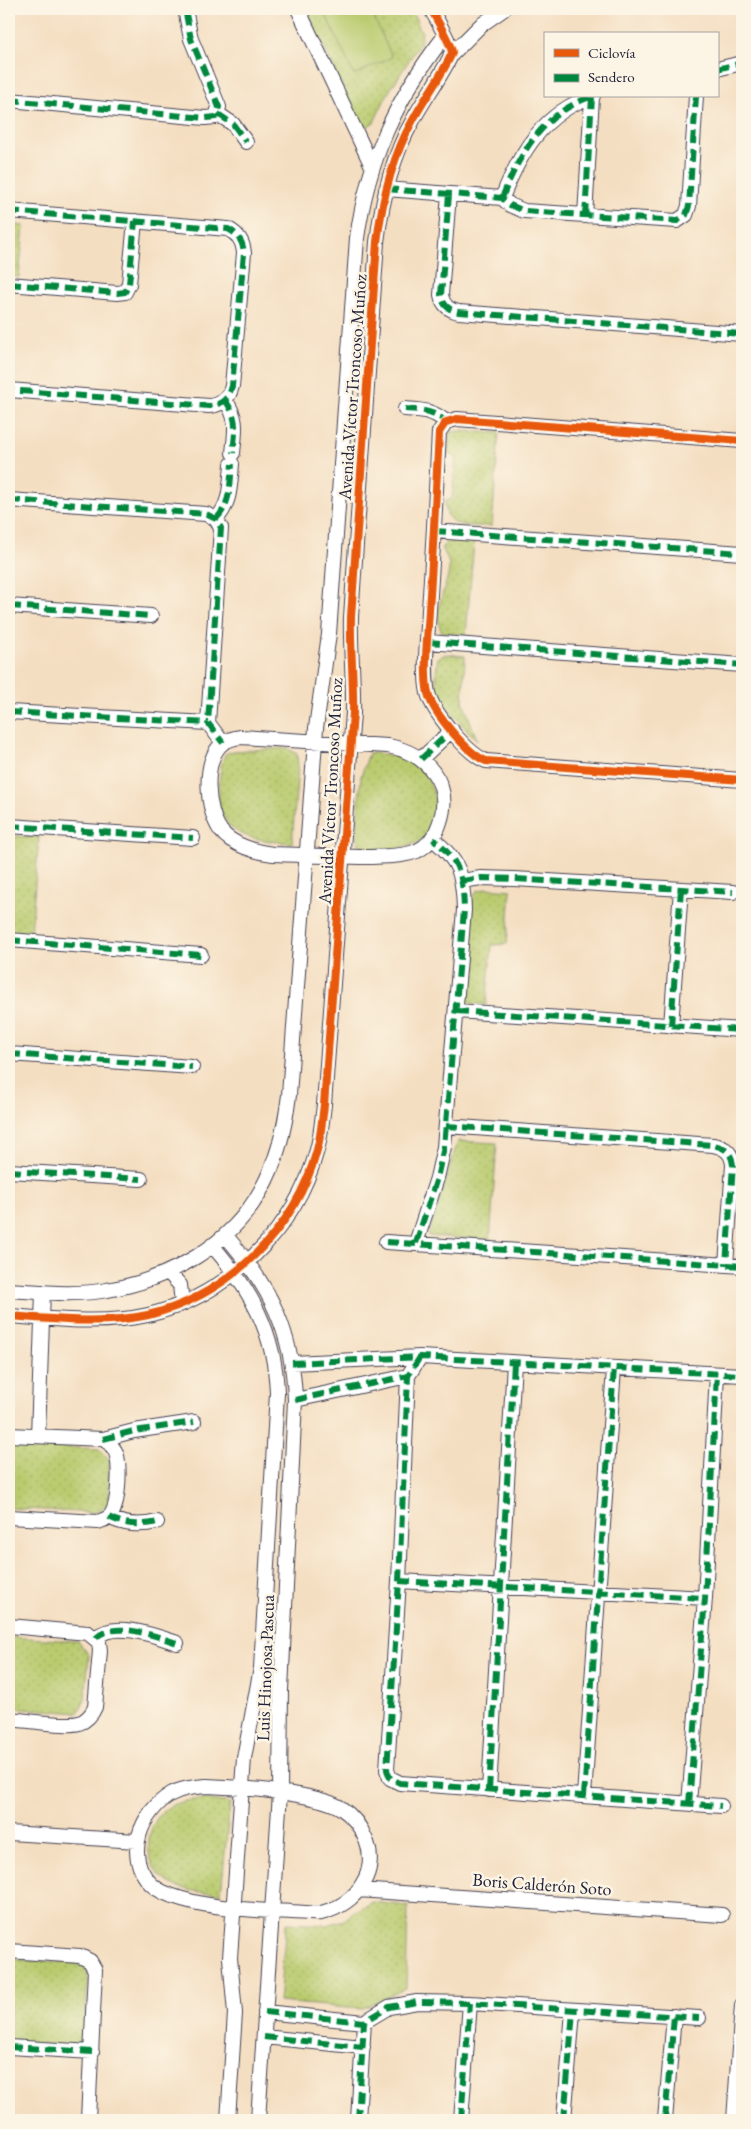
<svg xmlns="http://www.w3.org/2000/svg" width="751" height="2129" font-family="'EB Garamond',serif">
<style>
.park{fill:url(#park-dots);stroke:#6e7654}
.pitch{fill:#b9cb6e;stroke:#6e7654}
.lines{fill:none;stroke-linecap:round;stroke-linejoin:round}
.minor-casing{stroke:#423e4f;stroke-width:16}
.minor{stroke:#fff;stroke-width:14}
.quiet{stroke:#00873e;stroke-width:6;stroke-dasharray:12 6;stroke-linecap:butt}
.cycleway-casing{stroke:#fcf5e5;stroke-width:11}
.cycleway{stroke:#e8590c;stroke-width:8}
.labels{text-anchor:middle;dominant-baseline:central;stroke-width:5;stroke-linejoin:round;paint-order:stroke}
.street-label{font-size:18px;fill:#22223b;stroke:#fcf5e5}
</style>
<defs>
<pattern id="park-dots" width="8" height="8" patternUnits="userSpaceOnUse" patternTransform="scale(1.25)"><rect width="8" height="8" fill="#b9cb6e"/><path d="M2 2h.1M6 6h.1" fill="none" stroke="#9fae60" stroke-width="1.8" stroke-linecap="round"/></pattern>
</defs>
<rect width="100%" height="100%" fill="#fcf5e5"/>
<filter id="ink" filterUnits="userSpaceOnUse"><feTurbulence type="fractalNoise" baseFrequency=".02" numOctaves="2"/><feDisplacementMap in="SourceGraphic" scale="10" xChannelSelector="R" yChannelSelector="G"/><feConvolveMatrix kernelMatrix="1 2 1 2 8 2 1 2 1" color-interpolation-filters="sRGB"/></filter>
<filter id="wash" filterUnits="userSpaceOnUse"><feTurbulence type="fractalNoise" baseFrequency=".0096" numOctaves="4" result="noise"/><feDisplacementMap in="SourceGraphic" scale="20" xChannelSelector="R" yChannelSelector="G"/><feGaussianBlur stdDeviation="1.12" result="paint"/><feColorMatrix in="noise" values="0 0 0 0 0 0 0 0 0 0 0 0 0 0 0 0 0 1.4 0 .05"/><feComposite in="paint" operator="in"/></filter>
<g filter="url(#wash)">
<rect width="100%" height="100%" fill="#f4dec1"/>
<path class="park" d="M306,9h105l11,24 -2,10 -33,52 -13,27 -7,5 -6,-1z
M9,224l15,2 -5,51 -10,-1z
M459,431l40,2 -7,93c-22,-1 -47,5 -47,-24l7,-4 4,-41 -8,-3 2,-22z
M448,541l26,1 -8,93 -24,-3c-12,-21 7,-45 7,-66 0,-6 -5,-13 -7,-19z
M446,654l19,2 -2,45 14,39c-11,-12 -36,-35 -40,-50 -2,-10 -1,-22 1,-32z
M288,748l9,6 1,13 -6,76c-38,-3 -76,-5 -73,-54 1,-13 1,-24 6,-35l9,-3z
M369,753c13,1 29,1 41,8 24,13 37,59 14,77 -17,13 -44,13 -64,8l-4,-10 5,-60z
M9,836l30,1 -8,96 -22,-1z
M487,888l24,2 -4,54 -15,1 -6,60 -19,-2 -3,-5 8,-100 5,-7z
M458,1141l39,2 -7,97 -62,-4z
M14,1444l85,5 10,10v42l-6,7 -8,5 -86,-5v-60z
M9,1637l69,4 11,14 -4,44 -7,14 -69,-6z
M203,1799l27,4 -9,90c-17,0 -42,-2 -56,-13 -23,-17 -21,-54 1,-71 10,-8 25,-9 37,-10z
M373,1902l35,4 -2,82 -45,21 -82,-7 7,-79 41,2 17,-5 15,-11z
M9,1959l66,4 10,4 3,8 -4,67 -6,5 -69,-6z"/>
<path class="pitch" d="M323,9h47l22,48 -38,18z"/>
</g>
<g filter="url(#ink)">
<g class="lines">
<defs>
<path id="minor" d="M298,9l74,157
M450,56l31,-31 23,-16
M717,69l25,-6
M9,100l196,18 11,-1 3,-10 -28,-68 -6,-30
M218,114l15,10 13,18
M386,189l116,9 8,7 14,6 153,10 9,-6 3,-9 7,-110
M449,194l-8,101c2,10 7,15 18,17l283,22
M502,198c18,-46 42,-86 91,-102
M9,211l219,18c10,5 15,12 16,24l-12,133c-3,12 -10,19 -23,20l-200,-16
M585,216l7,-119
M9,284l108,9 8,-1 4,-8 6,-63
M225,400c14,19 10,31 8,53
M405,409c16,1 28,1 41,13
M742,441l-285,-22 -11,3 -7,10c-3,59 -6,119 -10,178 -1,23 -6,61 -1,83 5,20 40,61 58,68l256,19
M9,500l197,14 10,5 5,9 -13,195 15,20
M216,519c15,-15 14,-35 16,-55
M434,531l308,22
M9,606l142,10
M428,642l314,23
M9,712l199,11
M241,737l147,9c38,7 65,37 52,76 -4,13 -11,23 -23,29 -14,6 -30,5 -45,6 -33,0 -66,-2 -99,-3 -17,-2 -41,-9 -52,-23 -15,-20 -19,-72 2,-88 5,-4 11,-5 18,-6z
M421,759l31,-29
M9,826l184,12
M462,881l19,-3 33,1 219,13
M9,940l192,15
M456,1011l286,19
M671,1026l10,-137
M9,1054l183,13
M446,1126l267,19c12,2 19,8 20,20l-7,100
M9,1171l132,8
M225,1235c45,51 68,97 70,165l-14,290 -1,103 -22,327
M386,1242l356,24
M416,1243l21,-65 7,-31 20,-237c-1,-35 -4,-49 -31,-71
M212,1245c39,45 63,87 65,148l-16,275 -17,90 -14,200 5,55 -7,107
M168,1272l12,13 2,18
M9,1290c32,2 66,6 98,0 62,-10 124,-45 154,-100 17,-30 24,-62 28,-95l27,-367 13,-94 28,-396c11,-78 38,-138 87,-201
M9,1316c45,3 95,9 139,-1 80,-19 148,-86 169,-165 4,-14 5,-30 7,-45l29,-392c1,-32 -3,-64 -2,-96l26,-375c5,-42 15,-85 36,-122 11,-21 30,-46 39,-67 0,-8 -16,-34 -21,-44
M420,1357l-12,19 -9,205 -12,189 3,8 10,5 321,23
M292,1363l128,-6 322,18
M295,1400l113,-24
M9,1435l94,4c7,4 12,9 14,17 3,13 2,52 -8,61 -3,2 -8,4 -11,5l-89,-5
M38,1436l5,-144
M103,1439l31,-8 60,-9
M109,1517c14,8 32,9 48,5
M399,1581l306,17
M9,1626l79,7 11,9 1,9 -5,56c-3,7 -7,13 -16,16 -14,4 -54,-3 -70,-4
M96,1638c17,-18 60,-2 81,5
M207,1786c31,1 110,7 134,22 12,8 20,19 25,32 6,14 5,30 -3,43 -9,16 -25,26 -42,30 -10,1 -21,-1 -30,-1 -36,-2 -75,-3 -109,-13 -11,-3 -23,-7 -31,-15 -28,-28 -10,-72 20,-90 11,-6 24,-7 36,-8z
M489,1790l25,-427
M584,1796l30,-428
M689,1804l16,-206 12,-224
M9,1833l128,8
M358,1890l364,25
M9,1951l71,5 10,5 5,9 -7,150
M265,2012l99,10 25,-15 28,-5 53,1 229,15
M264,2037l99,10
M9,2047l83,5
M358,2120l6,-98
M461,2120l9,-117
M564,2120l9,-109
M665,2120l9,-104
M734,2120l8,-115"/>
</defs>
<use href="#minor" class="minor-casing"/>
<use href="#minor" class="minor"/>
<path class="quiet" d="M717,69l25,-6
M9,100l196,18 11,-1 3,-10 -28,-68 -6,-30
M218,114l15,10 13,18
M386,189l116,9 8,7 14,6 153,10 9,-6 3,-9 7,-110
M449,194l-8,101c2,10 7,15 18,17l283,22
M502,198c18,-46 42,-86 91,-102
M9,211l219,18c10,5 15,12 16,24l-12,133c-3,12 -10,19 -23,20l-200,-16
M585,216l7,-119
M9,284l108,9 8,-1 4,-8 6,-63
M225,400c14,19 10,31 8,53
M405,409c16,1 28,1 41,13
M9,500l197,14 10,5 5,9 -13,195 15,20
M216,519c15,-15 14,-35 16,-55
M434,531l308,22
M9,606l142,10
M428,642l314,23
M9,712l199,11
M421,759l31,-29
M9,826l184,12
M462,881l19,-3 33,1 219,13
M9,940l192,15
M456,1011l286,19
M671,1026l10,-137
M9,1054l183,13
M446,1126l267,19c12,2 19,8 20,20l-7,100
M9,1171l132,8
M386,1242l356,24
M416,1243l21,-65 7,-31 20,-237c-1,-35 -4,-49 -31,-71
M420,1357l-12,19 -9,205 -12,189 3,8 10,5 321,23
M292,1363l128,-6 322,18
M295,1400l113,-24
M103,1439l31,-8 60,-9
M109,1517c14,8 32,9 48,5
M399,1581l306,17
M96,1638c17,-18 60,-2 81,5
M489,1790l25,-427
M584,1796l30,-428
M689,1804l16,-206 12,-224
M265,2012l99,10 25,-15 28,-5 53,1 229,15
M264,2037l99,10
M9,2047l83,5
M358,2120l6,-98
M461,2120l9,-117
M564,2120l9,-109
M665,2120l9,-104"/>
<defs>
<path id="cycleway" d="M742,441l-285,-22 -11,3 -7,10c-3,59 -6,119 -10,178 -1,23 -6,61 -1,83 5,20 40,61 58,68l256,19
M9,1316c45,3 95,9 139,-1 80,-19 148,-86 169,-165 4,-14 5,-30 7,-45l29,-392c1,-32 -3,-64 -2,-96l26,-375c5,-42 15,-85 36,-122 11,-21 30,-46 39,-67 0,-8 -16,-34 -21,-44"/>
</defs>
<use href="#cycleway" class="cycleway-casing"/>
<use href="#cycleway" class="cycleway"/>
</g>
</g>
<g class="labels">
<g class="street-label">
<text transform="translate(352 387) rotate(-86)">Avenida Víctor Troncoso Muñoz</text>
<text transform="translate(330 791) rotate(-87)">Avenida Víctor Troncoso Muñoz</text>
<text transform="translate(265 1668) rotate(-88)">Luis Hinojosa Pascua</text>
<text transform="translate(542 1884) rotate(4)">Boris Calderón Soto</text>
</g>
</g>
<rect width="751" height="2129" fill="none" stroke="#fcf5e5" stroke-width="30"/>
<rect x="544" y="32" width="175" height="65" fill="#fcf5e5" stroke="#a5a1a1"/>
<rect x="554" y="49" width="25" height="8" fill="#e8590c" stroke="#a5a1a1"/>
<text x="588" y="58" font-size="15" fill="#22223b">Ciclovía</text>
<rect x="554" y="74" width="25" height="8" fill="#00873e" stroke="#a5a1a1"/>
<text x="588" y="82" font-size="15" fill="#22223b">Sendero</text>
</svg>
